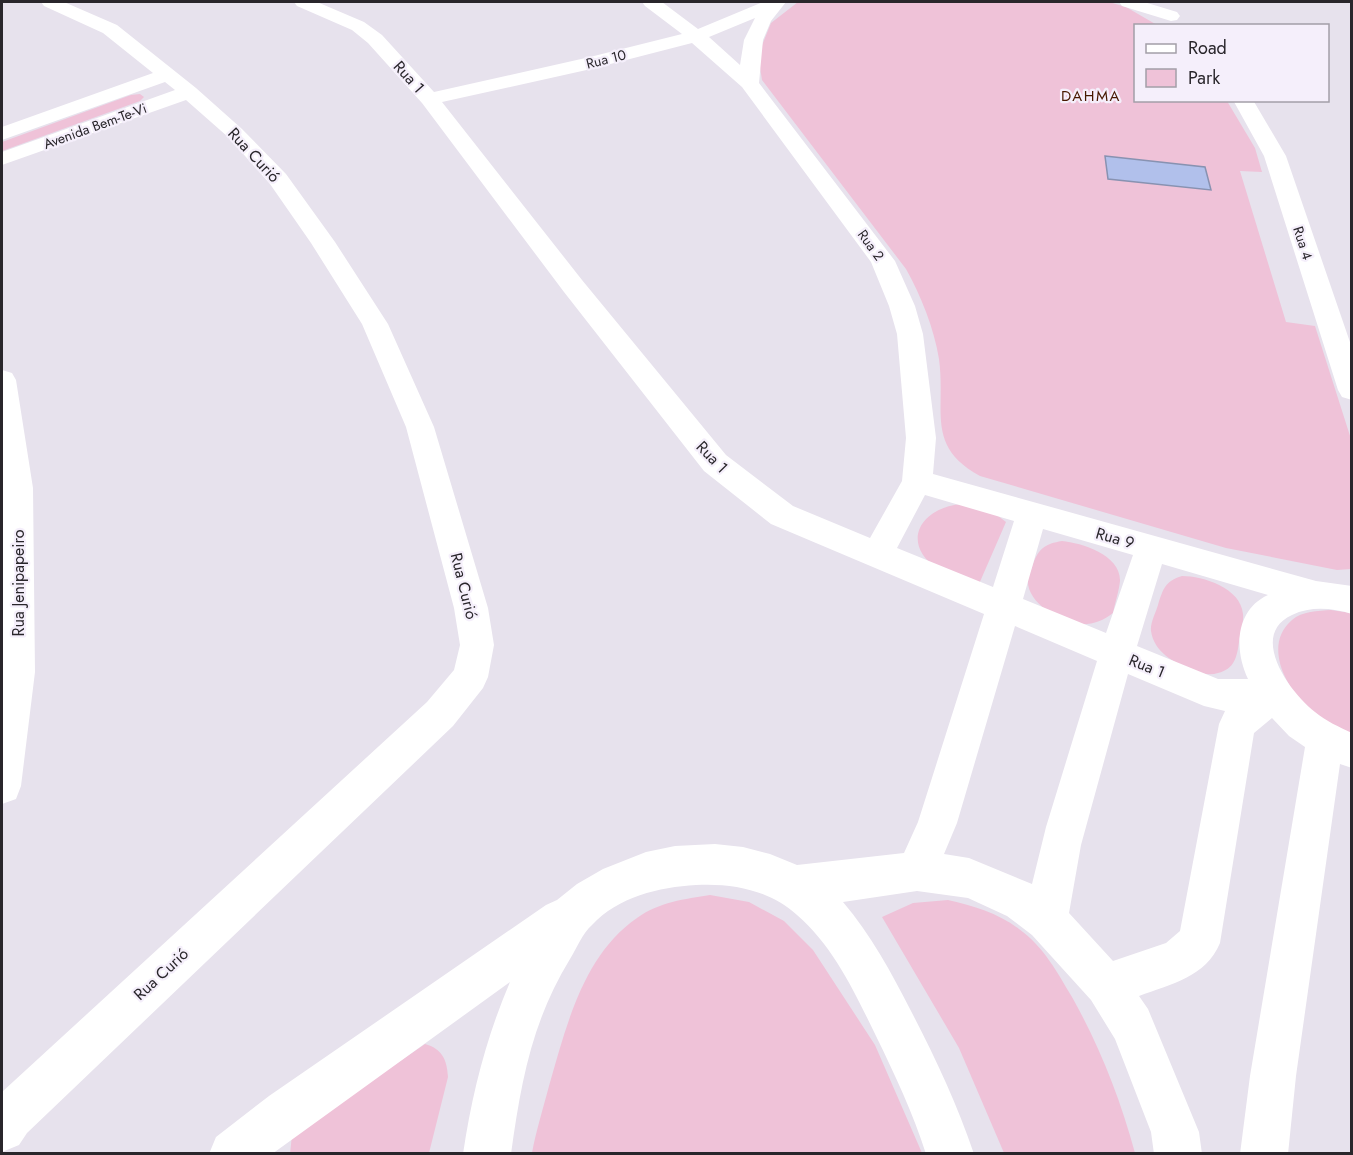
<svg xmlns="http://www.w3.org/2000/svg" width="1353" height="1155" font-family="Jost,sans-serif">
<style>
.green{fill:#efc2d8}
.water{fill:#b1c0eb;stroke:#8892b1;stroke-width:1.5}
.lines{fill:none;stroke-linecap:round;stroke-linejoin:round}
.minor{fill:#fff;fill-rule:evenodd}
.labels{text-anchor:middle;dominant-baseline:central;stroke-width:4.5;stroke-linejoin:round;paint-order:stroke}
.far-street-label{font-size:14px;fill:#29262b;stroke:#f5effb}
.far-neighbourhood-label{font-size:15px;letter-spacing:1.5px;fill:#471800;stroke:#f5effb}
.street-label{font-size:16px;fill:#29262b;stroke:#f5effb}
</style>
<rect width="100%" height="100%" fill="#e7e2ed"/>
<path class="green" d="M798,2h311l17,5 31,18 -21,1v74l91,1 28,47 7,24 -22,-1 46,151 29,4 36,113v130l-14,1 -111,-22 -246,-72c-55,-30 -34,-65 -41,-117 -5,-31 -18,-63 -33,-90l-144,-189 -4,-25 13,-32z
M140,94l4,3 -4,4 -138,50v-9l129,-47z
M960,504l33,8 13,10 -27,62c-13,-4 -30,-7 -40,-14 -39,-26 -20,-61 21,-66z
M1062,541c20,2 59,14 58,40 -1,10 -5,22 -7,32 -10,8 -21,12 -34,11 -20,-3 -54,-22 -51,-46 1,-5 4,-9 5,-14 6,-16 12,-20 29,-23z
M1182,576c21,0 59,12 61,38 1,9 -3,19 -4,28 -2,14 -4,27 -21,31 -9,3 -17,0 -26,-3 -18,-7 -38,-18 -41,-39 -1,-8 5,-19 7,-26 5,-16 7,-24 24,-29z
M1331,610l20,3v122c-16,-9 -32,-17 -46,-30 -21,-21 -41,-61 -13,-85 10,-9 26,-9 39,-10z
M710,895l39,7 35,19 29,29 62,95 47,108h-390c4,-22 11,-44 17,-67 17,-59 34,-131 88,-168 22,-16 48,-19 73,-23z
M948,900c26,6 50,13 71,29 25,18 38,43 53,68 28,50 48,101 63,156h-131l-45,-105 -77,-131 31,-14z
M425,1044c17,5 22,15 23,33l-19,76 -139,1 2,-19z"/>
<path class="water" d="M1105,156l100,11 6,23 -103,-11z"/>
<g class="lines">
<path class="minor" d="M41,2h23l53,23 79,63 46,41 44,45 49,68 53,82 46,103 54,181 6,37 -6,32 -5,11 -30,38 -426,407 -8,12 -17,7v-60l425,-390 27,-32 6,-25 -6,-37 -48,-181 -44,-103 -51,-81 -41,-59 -42,-47 -42,-37 -184,65v-13l173,-62 -10,-8 -163,58v-13l151,-54 -50,-40 -59,-27z
M294,2h23l47,20 18,13 52,57 156,-35 92,-23 -37,-28 -3,-4h20l36,27 65,-27h23l-15,19 -8,19 -4,43 136,178 20,45 8,28 13,104 -3,36 383,107 36,5v28c-20,-6 -41,-8 -60,1 -44,20 -2,78 23,97 11,9 24,15 37,21v35l-12,-4 -44,312 -8,78h-48l10,-78 55,-329 -16,-11 -17,-18 -18,15 -34,210c-14,34 -49,41 -81,53l9,13 51,123 3,22h-48l-3,-22 -36,-93 -24,-39 -59,-65 -25,-19 -39,-18 -51,-7 -74,11c28,33 48,70 68,109 24,46 46,93 63,143h-48c-13,-41 -31,-79 -50,-118 -21,-43 -42,-89 -79,-121 -28,-25 -64,-32 -101,-30 -37,2 -78,12 -104,40 -10,9 -15,23 -22,34 -38,62 -49,123 -59,195h-48c9,-60 23,-116 47,-172l-238,172h-63l7,-17 53,-41 277,-191 11,-5 20,-16 26,-15 43,-17 29,-6 40,-2 28,3 27,7 27,11 107,-12 14,-31 66,-208 -213,-90 -67,-53 -140,-179 -142,-189 -54,-60 -16,-13 -55,-24zM755,18l-11,22 -4,25 -31,-28zM692,43l50,44 129,175 18,44 8,28 9,104 -4,43 -32,57 -77,-32 -67,-51 -144,-175 -140,-178 149,-33zM925,495l89,26 -21,66 -96,-39zM1043,529l90,26 -27,78 -83,-34zM1162,564l106,31c-33,15 -34,55 -20,84h-30l-81,-33zM1015,626l82,35 -51,166 -14,57 -63,-26 -25,-4 13,-31zM1128,674l76,32 21,5 -6,13 -39,207 -14,12 -53,18 -44,-48 12,-68z
M1119,2h25l33,10 3,4 -3,4 -6,1 -49,-15z
M1233,100h20l33,56 66,192v52l-10,-3 -4,-7 -74,-234z
M2,370l10,3 4,7 17,108 2,184 -14,114 -5,13 -14,5z"/>
</g>
<g class="labels">
<g class="far-street-label">
<text transform="translate(606 59) rotate(-14)">Rua 10</text>
<text transform="translate(95 126) rotate(-20)">Avenida Bem-Te-Vi</text>
<text transform="translate(1303 243) rotate(72)">Rua 4</text>
<text transform="translate(871 245) rotate(54)">Rua 2</text>
</g>
<g class="far-neighbourhood-label">
<text x="1091" y="96">DAHMA</text>
</g>
<g class="street-label">
<text transform="translate(409 77) rotate(48)">Rua 1</text>
<text transform="translate(254 155) rotate(47)">Rua Curió</text>
<text transform="translate(712 457) rotate(46)">Rua 1</text>
<text transform="translate(1115 538) rotate(16)">Rua 9</text>
<text transform="translate(18 583) rotate(-90)">Rua Jenipapeiro</text>
<text transform="translate(464 586) rotate(76)">Rua Curió</text>
<text transform="translate(1147 666) rotate(22)">Rua 1</text>
<text transform="translate(161 974) rotate(-43)">Rua Curió</text>
</g>
</g>
<rect width="1353" height="1155" fill="none" stroke="#29262b" stroke-width="6"/>
<rect x="1134" y="24" width="195" height="78" fill="#f5effb" stroke="#a39fa8" stroke-width="1.5"/>
<rect x="1146" y="44" width="30" height="9" fill="#ffffff" stroke="#a39fa8" stroke-width="1.5"/>
<text x="1188" y="54" font-size="18" fill="#29262b">Road</text>
<rect x="1146" y="69" width="30" height="18" fill="#efc2d8" stroke="#a39fa8" stroke-width="1.5"/>
<text x="1188" y="84" font-size="18" fill="#29262b">Park</text>
</svg>
